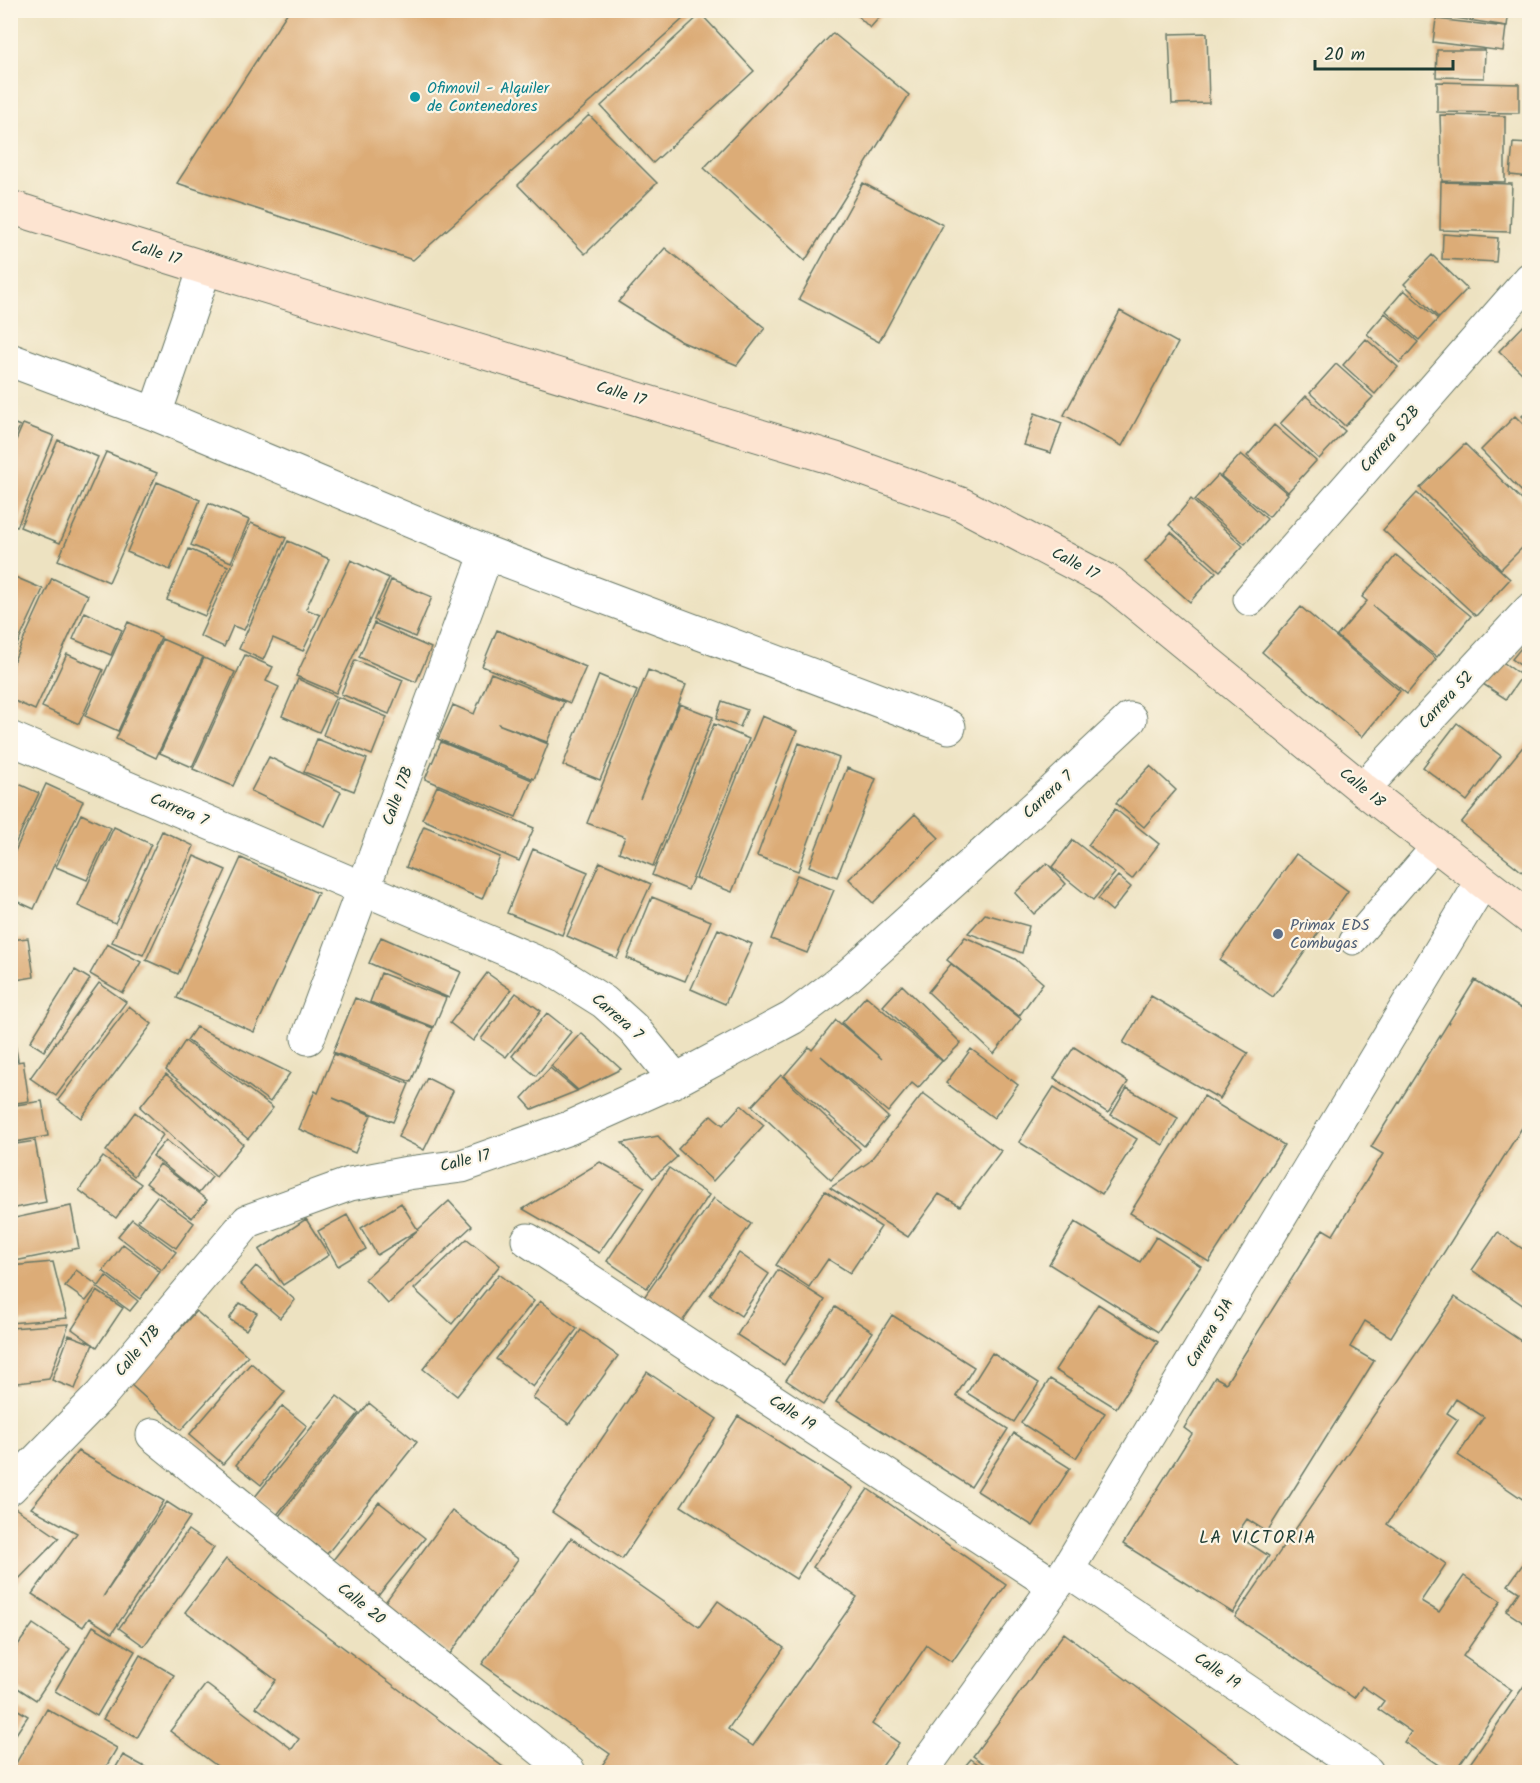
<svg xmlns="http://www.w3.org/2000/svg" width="1540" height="1783" font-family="Kalam,sans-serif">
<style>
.building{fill:#dcac77}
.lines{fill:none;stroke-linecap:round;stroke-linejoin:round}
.service-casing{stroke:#677765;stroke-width:29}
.minor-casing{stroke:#677765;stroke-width:35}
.secondary-casing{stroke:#677765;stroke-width:35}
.service{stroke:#fff;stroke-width:27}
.minor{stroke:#fff;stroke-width:33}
.secondary{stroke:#fde4d1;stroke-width:33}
.culture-dot{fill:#0f9aa8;stroke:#fcf5e5;stroke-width:2}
.service-dot{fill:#5c6f8a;stroke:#fcf5e5;stroke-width:2}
.labels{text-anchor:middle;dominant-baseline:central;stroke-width:4.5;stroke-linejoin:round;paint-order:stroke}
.culture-label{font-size:16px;fill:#0d838f;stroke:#fcf5e5;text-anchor:start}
.street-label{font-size:16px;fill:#1f3d34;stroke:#fcf5e5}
.service-label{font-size:16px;fill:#4e5e75;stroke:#fcf5e5;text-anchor:start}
.neighbourhood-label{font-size:18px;letter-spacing:1.5px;fill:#1f3d34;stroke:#fcf5e5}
</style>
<rect width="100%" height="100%" fill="#fcf5e5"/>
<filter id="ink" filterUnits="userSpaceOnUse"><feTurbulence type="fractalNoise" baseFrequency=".0167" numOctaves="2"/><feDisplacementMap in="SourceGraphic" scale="12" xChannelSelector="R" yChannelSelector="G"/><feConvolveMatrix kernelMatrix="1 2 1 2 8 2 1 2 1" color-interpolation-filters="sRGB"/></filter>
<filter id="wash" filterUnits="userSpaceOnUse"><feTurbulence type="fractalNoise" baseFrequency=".008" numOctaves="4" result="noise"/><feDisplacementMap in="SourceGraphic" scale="24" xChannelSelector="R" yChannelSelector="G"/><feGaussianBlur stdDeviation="1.35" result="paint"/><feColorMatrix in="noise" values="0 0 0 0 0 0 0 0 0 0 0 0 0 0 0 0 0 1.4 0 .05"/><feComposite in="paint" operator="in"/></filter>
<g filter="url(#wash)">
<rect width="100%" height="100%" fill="#ede2c1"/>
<g id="blocks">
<path class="building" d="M289,10h404l-280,250 -236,-77z
M852,10h34l-16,18z
M1436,10h73l-2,16 -71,-11z
M701,14l53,57 -101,92 -52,-57z
M1436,19l70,8 -3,24 -70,-9z
M833,33l76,62 -104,166 -101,-93z
M1207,33l2,70 -37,1 -3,-70z
M1437,50h48l-1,28 -48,-1z
M1437,82l82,2v29l-82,-1z
M589,115l68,68 -72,71 -67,-69z
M1440,115l65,1v66l-63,-1z
M1513,143l17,1v33l-20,-2z
M1441,182l71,2 -2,48 -70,-2z
M863,183l80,42 -64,117 -80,-43z
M1443,234l55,4 -2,24 -54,-3z
M665,248l100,80 -28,37 -57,-24 -62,-39z
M1432,255l35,34 -28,29 -35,-34z
M1404,290l34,29 -19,21 -33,-29z
M1120,311l58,32 -56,103 -58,-31z
M1385,313l33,29 -18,21 -33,-29z
M1530,319v52l-5,5 -26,-25z
M1366,339l32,28 -23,27 -32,-29z
M1336,364l37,33 -28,29 -35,-33z
M1306,396l39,35 -26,28 -39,-35z
M1530,409v14l-8,-7z
M1035,413l27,10 -11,30 -27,-8z
M1515,416l15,15v69l-49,-50z
M10,422l10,4 -10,21z
M23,424l31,12 -37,91 -7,-2v-71z
M1274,425l42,36 -28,31 -41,-36z
M58,440l40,17 -38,86 -40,-16z
M1465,444l65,64v32l-29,29 -81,-81z
M106,452l51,21 -48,109 -51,-22z
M1241,454l47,40 -19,23 -48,-41z
M1218,475l49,44 -22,25 -50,-44z
M157,482l43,18 -30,70 -43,-18z
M1417,493l93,86 -34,37 -93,-86z
M1191,499l52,47 -23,25 -51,-46z
M209,503l40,17 -18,42 -40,-17z
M251,523l35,15 -42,92 -11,-4 -9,21 -24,-11z
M1171,532l45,40 -26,30 -45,-40z
M288,541l41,18 -23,50 14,6 -17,36 -30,-13 -10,22 -24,-11z
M189,549l39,17 -23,50 -38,-16z
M1396,555l75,61 -34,41 -64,-51 63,53 -29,35 -70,-58 30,-35 -5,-4z
M351,560l38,18 -53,115 -40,-17z
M15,577l28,12 -33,71v-74z
M52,578l36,17 -53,115 -25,-11v-30z
M391,580l41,17 -17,40 -41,-17z
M1301,607l99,84 -38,46 -100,-85z
M85,612l37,18 -11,25 -38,-16z
M128,622l33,15 -43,94 -33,-15z
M374,623l57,25 -15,34 -57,-25z
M497,630l89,37 -16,36 -88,-37z
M1530,637v25l-6,6 -12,-9z
M162,639l41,18 -47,101 -40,-19z
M67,654l36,16 -24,54 -37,-17z
M245,655l28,12 -7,14 13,6 -46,99 -40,-17z
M204,658l31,14 -43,95 -32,-14z
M355,660l48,20 -14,34 -48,-20z
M1500,660l22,16 -16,23 -23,-15z
M648,670l38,15 -46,114 40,-95 33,13 -60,149 -34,-14 6,-15 -38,-14z
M491,673l73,29 -17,40 -49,-18 50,20 -14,35 -96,-40 15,-34 21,9z
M599,675l38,16 -37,89 -37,-15z
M298,679l38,17 -17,36 -37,-16z
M338,697l49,20 -15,38 -49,-20z
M722,701l25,9 -7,17 -24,-8z
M762,716l35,15 -65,161 -36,-14z
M1457,723l44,33 -34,45 -44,-34z
M714,724l35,15 -61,151 -36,-15z
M1530,738v140l-69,-55z
M317,739l50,20 -13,32 -50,-19z
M441,742l91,38 -16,37 -91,-38z
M799,743l40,15 -41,113 -41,-15z
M269,757l72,35 -16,34 -74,-35z
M1150,766l26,24 -32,37 -28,-24z
M847,768l29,11 -39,98 -28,-11z
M10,780l29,13 -29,62z
M46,784l37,17 -49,108 -24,-11v-36z
M437,786l97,42 -15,33 -97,-42z
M1115,809l44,35 -27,35 -44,-34z
M81,814l30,14 -24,52 -31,-13z
M915,814l24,24 -66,65 -24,-24z
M424,826l76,31 -18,42 -76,-32z
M114,827l37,17 -36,79 -37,-17z
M162,831l32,15 -51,109 -31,-13z
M1073,840l42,33 -22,27 -41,-33z
M533,849l55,23 -26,63 -55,-22z
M1296,854l52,37 -75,106 -53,-37z
M194,856l32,14 -48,104 -32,-14z
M241,858l77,35 -64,139 -77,-34z
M600,862l51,22 -34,74 -50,-22z
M1047,863l19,21 -32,30 -19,-21z
M797,875l37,15 -27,63 -36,-14z
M1118,876l13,11 -19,24 -14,-12z
M652,897l59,24 -26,60 -58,-23z
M985,914l44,12 -7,27 -54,-20z
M718,929l34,15 -27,60 -34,-15z
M381,937l80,35 -12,26 -80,-35z
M965,937l50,22 28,24 -24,33 -72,-56z
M28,938l6,39 -24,4v-41z
M107,944l34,18 -18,31 -33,-19z
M951,964l70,55 -27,35 -66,-62z
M75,970l15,9 -46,72 -14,-9z
M381,973l65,25 -12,29 -64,-25z
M487,973l24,17 -38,51 -23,-18z
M1475,980l55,34v101l-139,222 -26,-16 -15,26 24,14 -107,171 -20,-13 -11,16 33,21 -36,57 -110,-69 69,-110 -8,-6 31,-51 11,6 97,-154 10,6 32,-52 18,-29 -12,-7z
M99,983l27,19 -70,94 -26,-18z
M902,985l59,58 -18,18 -60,-55z
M516,993l25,18 -35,46 -25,-18z
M866,996l76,65 -24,27 -6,-5 -24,29 -67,-56 67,61 -24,29 -80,-70 25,-29 3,3 24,-30 46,39 -40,-36z
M1151,996l97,57 -28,46 -97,-56z
M355,998l78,30 -22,54 -78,-30z
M129,1006l23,18 -71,94 -23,-18z
M547,1013l24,19 -35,44 -24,-20z
M10,1018l8,42 -8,1z
M196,1027l94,46 -20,29 -83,-62z
M581,1033l40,36 -43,21 -27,-24z
M185,1041l88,67 -25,31 -82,-69z
M1074,1047l54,35 -20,31 -54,-35z
M971,1049l47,36 -24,33 -48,-35z
M334,1054l75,30 -16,38 -60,-24 38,17 -16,38 -56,-24 16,-38 3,2z
M23,1061l6,40 -19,3v-41z
M550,1068l27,23 -45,18 -10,-11z
M166,1074l77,70 -27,33 -76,-70z
M781,1075l79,74 -29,31 -79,-74z
M427,1078l26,13 -29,59 -26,-13z
M1054,1087l83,52 -35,55 -83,-52z
M1127,1088l51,30 -15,27 -52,-30z
M923,1093l78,58 -41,55 -21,-12 -31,43 -78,-49 39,-26z
M1204,1096l80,49 -75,117 -79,-49z
M42,1101l6,35 -38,7v-37z
M741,1105l23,20 -51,56 -35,-32 33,-34 12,10z
M135,1112l28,23 -29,41 -28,-25z
M658,1136l19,21 -24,21 -31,-35z
M166,1140l46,37 -13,16 -46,-37z
M35,1141l11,61 -36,7v-64z
M103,1157l38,27 -25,34 -37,-28z
M600,1162l45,25 -46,66 -76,-44z
M160,1164l47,36 -15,18 -46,-35z
M669,1168l40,27 -62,93 -40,-27z
M825,1191l56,36 -31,46 -22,-14 -19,28 -33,-22z
M157,1196l37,27 -18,25 -38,-27z
M714,1198l37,26 -72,102 -37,-26z
M449,1201l23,25 -84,78 -23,-25z
M401,1203l17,27 -41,25 -16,-27z
M71,1206l8,42 -69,14v-43z
M347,1215l19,34 -28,17 -20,-35z
M132,1219l44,33 -14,18 -44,-34z
M306,1219l23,36 -46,30 -24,-35z
M1075,1222l65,40 16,-25 45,29 -43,66 -109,-68z
M1498,1232l32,22v56l-58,-40z
M467,1239l33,26 -48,59 -38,-35z
M123,1244l37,28 -20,27 -37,-28z
M739,1253l30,21 -28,42 -31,-21z
M53,1262l14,56 -57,5v-57z
M256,1266l39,34 -15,18 -40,-34z
M76,1270l23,16 7,-10 32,25 -8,10 -33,-24 -11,14 -21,-15z
M778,1270l47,30 -41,65 -47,-30z
M499,1274l35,27 -77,95 -34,-27z
M97,1291l26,17 -26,39 -25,-18z
M1455,1297l75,50v157l-72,-49 26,-38 -28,-18 -9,14 11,7 -71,104 59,40 -25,37 18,11 25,-36 37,25 -38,55 49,34 -58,82h-5l-45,-30 7,-10 -33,-23 6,-8 -22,-15 -8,12 -119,-81z
M540,1301l37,28 -44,58 -37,-28z
M240,1303l17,10 -11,17 -17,-11z
M1098,1304l60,38 -42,66 -61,-38z
M835,1307l38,25 -50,73 -37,-25z
M196,1311l52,45 -67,74 -51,-46z
M892,1315l82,52 -18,29 52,33 -37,58 -135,-85z
M1530,1322v16l-8,-5z
M69,1324l-20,55 -39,5v-56z
M581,1330l37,26 -49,68 -36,-26z
M69,1335l24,9 -18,45 -23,-9z
M992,1353l47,30 -25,39 -47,-29z
M251,1363l34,29 -62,72 -34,-29z
M647,1372l70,47 -95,140 -70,-47z
M1050,1379l55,34 -29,45 -55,-35z
M337,1396l22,17 -83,103 -22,-18z
M369,1403l48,39 -90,112 -48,-38z
M282,1406l25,20 -46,59 -25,-20z
M738,1416l115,72 -57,91 -115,-73z
M1014,1433l56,35 -37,58 -56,-35z
M78,1451l86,50 -61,96 64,-95 23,15 -78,116 -23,-15 -6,9 -51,-33 45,-61 -46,-25z
M868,1489l138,96 -54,77 -25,-17 -55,79 27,19 -21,29h-277l-3,-1 12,-17 -128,-90 89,-126 128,89 19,-26 66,47 -56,81 25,17 104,-149 -44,-30z
M379,1502l46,36 -47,58 -45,-36z
M15,1508l44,30 -49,50v-76z
M452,1511l66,48 -68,95 -67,-49z
M188,1530l26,18 -70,98 -25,-18z
M1530,1554v73l-24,-16 13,-19 -11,-7z
M226,1559l228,172 56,41h-292l3,-3 -51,-38 36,-47 86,65 7,-10 -43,-32 20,-27 -91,-68z
M33,1624l37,25 -34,51 -26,-17v-27z
M93,1626l42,25 -38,65 -42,-25z
M1064,1633l145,108 43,31h-256l-23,-16z
M140,1655l34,20 -37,63 -34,-19z
M1530,1677v95h-66l26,-37z
M10,1705l18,11 -18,27z
M47,1709l70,39 -14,24h-92z
M123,1755l31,17h-41z
M971,1759l18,13h-29z"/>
</g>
</g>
<g filter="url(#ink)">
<use href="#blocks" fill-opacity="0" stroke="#677765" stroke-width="1.5"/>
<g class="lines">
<defs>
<path id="service" d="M1353,941l83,-96"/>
<path id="minor" d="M10,360l145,54 332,139 462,174
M155,414l50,-146
M1250,599l280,-320
M10,738l540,230 54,34 29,26 43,52
M1363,789l167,-179
M308,1038l179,-485
M528,1240l527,346
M153,1435l416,337
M10,1488l91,-93 147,-174 102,-37 58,-11 54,-7 107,-38 107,-48 116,-62 57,-43 203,-183 78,-73
M1067,1570l300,202
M921,1772l146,-202 415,-688"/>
<path id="secondary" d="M10,207l195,61 631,191 125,45 150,79 252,206 167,129"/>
</defs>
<use href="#service" class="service-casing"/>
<use href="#minor" class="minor-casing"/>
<use href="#secondary" class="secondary-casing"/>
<use href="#service" class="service"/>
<use href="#minor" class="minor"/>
<use href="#secondary" class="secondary"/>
</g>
</g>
<circle class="culture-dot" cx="415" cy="97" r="6"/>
<circle class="service-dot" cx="1278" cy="934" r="6"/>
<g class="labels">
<g class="culture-label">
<text x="427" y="88">Ofimovil - Alquiler<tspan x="427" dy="18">de Contenedores</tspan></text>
</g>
<g class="street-label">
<text transform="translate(156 253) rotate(17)">Calle 17</text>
<text transform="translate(621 394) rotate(17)">Calle 17</text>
<text transform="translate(1390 439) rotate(-49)">Carrera 52B</text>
<text transform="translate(1075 564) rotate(28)">Calle 17</text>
<text transform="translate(1446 700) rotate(-47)">Carrera 52</text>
<text transform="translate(1362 788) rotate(39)">Calle 18</text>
<text transform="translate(1048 795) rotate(-43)">Carrera 7</text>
<text transform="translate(398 796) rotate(-70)">Calle 17B</text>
<text transform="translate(179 810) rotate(23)">Carrera 7</text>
<text transform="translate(617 1017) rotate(41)">Carrera 7</text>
<text transform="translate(465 1161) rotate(-14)">Calle 17</text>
<text transform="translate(1210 1333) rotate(-59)">Carrera 51A</text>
<text transform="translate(138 1351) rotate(-50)">Calle 17B</text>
<text transform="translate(792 1413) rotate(33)">Calle 19</text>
<text transform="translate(361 1604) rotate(39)">Calle 20</text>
<text transform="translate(1217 1671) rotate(34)">Calle 19</text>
</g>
<g class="service-label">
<text x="1290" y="925">Primax EDS<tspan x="1290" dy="18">Combugas</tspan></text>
</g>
<g class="neighbourhood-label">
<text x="1258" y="1538">LA VICTORIA</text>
</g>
</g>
<rect width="1540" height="1783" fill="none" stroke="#fcf5e5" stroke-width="36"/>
<path d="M1315 60v9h138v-9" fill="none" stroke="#1f3d34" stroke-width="3"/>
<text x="1324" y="60" font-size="18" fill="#1f3d34" stroke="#fcf5e5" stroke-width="4.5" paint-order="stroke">20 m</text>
</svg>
